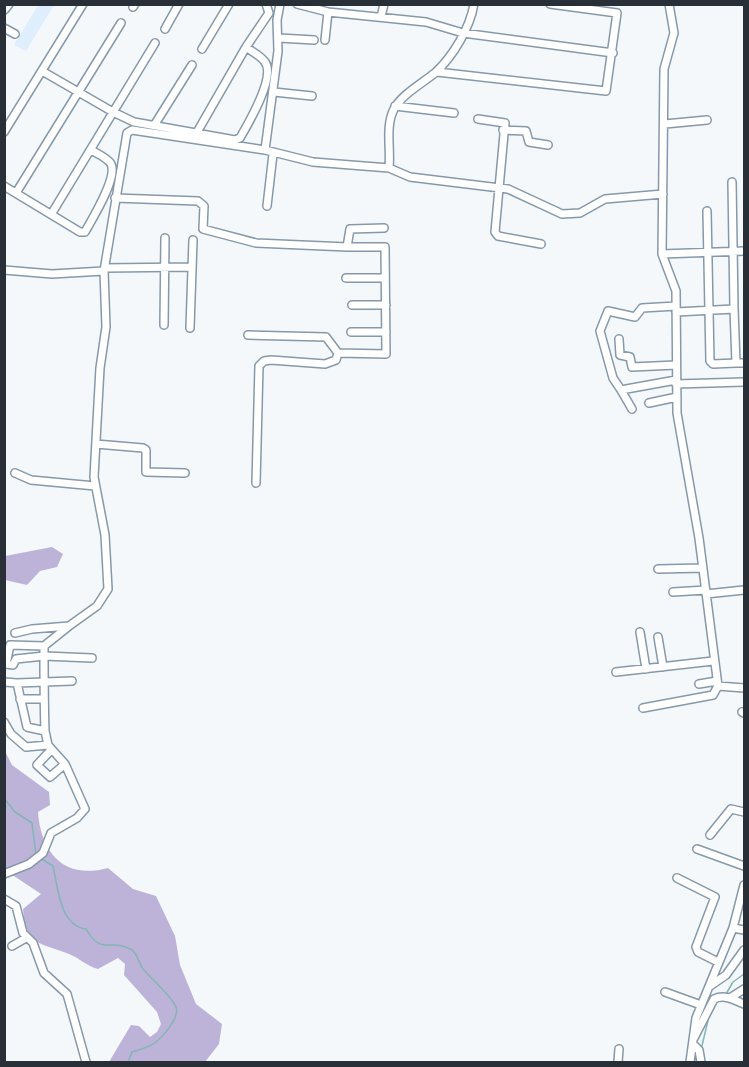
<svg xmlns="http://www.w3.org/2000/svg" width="749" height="1067" font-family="Raleway,sans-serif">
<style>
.built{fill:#deeefc}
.forest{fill:#bdb3d9}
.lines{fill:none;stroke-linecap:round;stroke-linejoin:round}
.stream{stroke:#82b5b4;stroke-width:1.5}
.minor-casing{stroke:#8699aa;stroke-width:10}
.secondary-casing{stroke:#8699aa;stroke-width:12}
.minor{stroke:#fff;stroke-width:7}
.secondary{stroke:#fff;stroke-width:9}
</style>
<rect width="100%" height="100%" fill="#f4f8fb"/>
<path class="built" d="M38,5h16l-28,46 -12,-6z"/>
<path class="forest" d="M52,547l11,7 -6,13 -17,4 -13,14 -22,-5v-24z
M4,749l8,16 37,27 1,13 -12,7c3,41 26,68 70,56l25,21 23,7 19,40 5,29 16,39 26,20 -3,20 -14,18h-96l22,-37 8,1 11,11 7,-5 4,-8 -4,-12 -33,-37 1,-11 -7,-6 -20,11c-11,-3 -19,-11 -29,-15 -29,-12 -43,-7 -46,-45l18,-15 -36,-24z"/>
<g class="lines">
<path class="stream" d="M4,798l11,14 17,11 4,32
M40,858l13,8c5,21 6,59 33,63 16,28 25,8 46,21 5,3 7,14 11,19 7,8 31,30 33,38 4,11 -14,31 -23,37 -6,4 -15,6 -21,8l-4,10
M726,994l7,-12 11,-8
M701,1050l8,-34"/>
<defs>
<path id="minor" d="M297,4l31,8 98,10 37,11 150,20
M550,4l67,9
M669,4l5,29 -10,36 -2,185 14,37 1,122 22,125 19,148 26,2
M133,7l2,-3
M381,17l3,-13
M4,28l11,6
M165,29l14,-25
M279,38l35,2
M325,40l3,-28
M202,49l27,-45
M42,71l71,41 21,10 101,18 5,-2c8,-14 36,-61 25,-76 -4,-6 -14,-11 -19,-15
M437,72l169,19 11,-78
M274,92l38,4
M395,106l59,7
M478,119l27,4 -10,109 3,4 43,8
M155,124l37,-59
M665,124l42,-4
M503,130l23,1 3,11 19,3
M4,132l79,-128
M196,134l50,-87 23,-34 -3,-9
M265,150l13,-99 -1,-31 3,-16
M389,168c2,-19 -4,-42 5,-59 8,-15 29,-26 42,-37 17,-16 34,-44 38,-68
M4,186l76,46h5c7,-13 33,-54 26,-68 -3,-6 -15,-11 -20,-14
M16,193l105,-170
M115,198l83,3 6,5 -1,23 53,14 91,4 3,-18 34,-1
M267,206l6,-52
M707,211l3,150 3,3 23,-1
M52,213l103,-170
M662,254l82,-3
M105,268l87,-1
M4,270l48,4 52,-3 23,-138 5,-3 133,20 48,12 76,6 21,9 98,12 54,25 18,-1 25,-14 58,-5
M346,278h39
M352,305h34
M734,309l2,54h8
M676,312l58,-3 -2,-127
M164,325l1,-87
M190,328l3,-88
M351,332h35
M248,335l78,2 12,16 48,1 -1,-107h-38
M619,339l1,16 10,2 2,10 44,-2
M676,380l-55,10 -8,-12 -13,-47 8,-20 27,6 7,-9 34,-2
M676,384l68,-2
M621,390l11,19
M649,403l28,-6
M96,444l47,4 3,2v22l39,1
M15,473l16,7 64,6
M256,483l3,-117 5,-5 7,-1 54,4 11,-4 2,-7
M658,569l45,-1
M673,592l33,-2
M706,594l38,-4
M69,626l-25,20 -34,-1 -4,19 7,1 3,-6 28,-3 48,2
M640,632l6,37
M15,633l17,-4 37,-3 28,-20 11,-17 -3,-54 -11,-58 6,-109 6,-41 -2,-56
M658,637l5,30
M44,646c0,28 0,56 1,85l-18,-4 -10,-44 55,-2
M616,672l97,-11
M4,682l13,1
M699,684l18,-3
M20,699h24
M643,708l70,-13 5,-9
M742,712l2,1
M4,722l7,12 15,13 22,-2
M51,750l-14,15 13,12 15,-13
M710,835l21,-26 13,3
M697,849l47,17
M4,874l25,-10 14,-11 8,-20 26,-15 8,-9 -20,-45 -17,-19 -3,-14
M677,878l38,19 -19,50 2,5 20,10
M4,899l12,7 7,27 10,10 11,30 23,21 19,68
M733,928l11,2
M12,946l14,-8
M710,986l16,-11 18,-25
M665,992l36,13
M730,998l14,-9
M694,1038l20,-39c11,-5 20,1 30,5
M693,1044l6,6 2,12
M618,1062l1,-13
M690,1062l6,-44 37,-90 11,-43"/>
<path id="secondary" d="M4,9l4,-5"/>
</defs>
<use href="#minor" class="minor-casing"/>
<use href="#secondary" class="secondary-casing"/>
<use href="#minor" class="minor"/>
<use href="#secondary" class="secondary"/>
</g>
<rect width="749" height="1067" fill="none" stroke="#282f36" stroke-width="12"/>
</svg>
